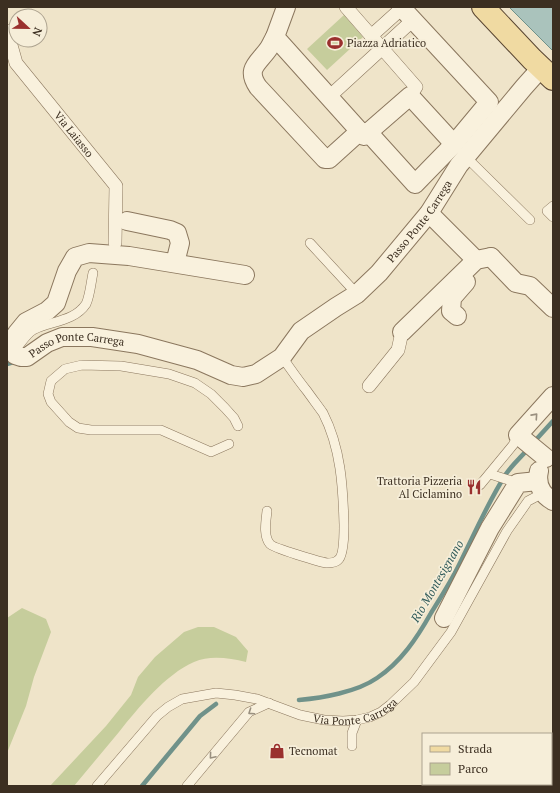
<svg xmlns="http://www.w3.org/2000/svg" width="560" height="793" font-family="'PT Serif',serif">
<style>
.green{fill:#c6cd9c}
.water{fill:#aac3bc;stroke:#70928a}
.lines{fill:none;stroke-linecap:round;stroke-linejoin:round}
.stream{stroke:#70928a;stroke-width:4.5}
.service-casing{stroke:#8b775e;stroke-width:10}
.pedestrian-casing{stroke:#8b775e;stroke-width:14}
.minor-casing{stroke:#8b775e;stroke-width:20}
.primary-casing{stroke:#594531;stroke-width:24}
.service{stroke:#f9f1dd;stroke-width:9}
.pedestrian{stroke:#f9f1dd;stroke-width:13}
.minor{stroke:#f9f1dd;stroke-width:18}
.primary{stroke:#f0daa2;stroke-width:22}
.oneway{stroke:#9a907f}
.labels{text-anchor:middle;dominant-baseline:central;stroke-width:3.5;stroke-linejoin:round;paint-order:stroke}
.poi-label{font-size:11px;fill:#3c2f21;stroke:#f6eed9;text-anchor:start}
.street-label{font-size:11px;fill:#3c2f21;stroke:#f6eed9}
.water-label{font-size:12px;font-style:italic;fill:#305b5a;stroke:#f6eed9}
</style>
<rect width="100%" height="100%" fill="#efe4c9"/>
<path class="green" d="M344,15l19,22 -36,33 -20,-21z
M22,608l24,11 5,13 -17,45 -8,29 -19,47v-135z
M198,627h16l22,10 12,14 -2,11c-17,-4 -36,-7 -52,0 -28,12 -56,46 -75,70 -15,18 -30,36 -45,54h-24l56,-60 25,-31 7,-18 17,-20 29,-25z"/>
<path class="water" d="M509,7h44v44z"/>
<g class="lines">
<path class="stream" d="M7,364l10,-3
M533,443l20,-22
M299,700c23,-2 58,-8 78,-22 24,-16 40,-40 54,-65 10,-16 21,-33 29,-50 15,-30 28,-61 46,-89 6,-9 15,-17 22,-25
M142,786l58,-70 16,-12"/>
<defs>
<g id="service">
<path d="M466,157l64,63"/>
<path d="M553,206l-6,5 6,6"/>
<path d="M310,243l47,51"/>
<path d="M14,351c6,-6 12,-17 19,-21 17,-9 41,-8 53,-26 4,-8 5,-22 7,-31"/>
<path d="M229,444l-18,8 -50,-22h-70l-13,-2 -9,-6 -18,-20 -3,-8 3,-13 14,-12 17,-4 39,1 48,8 26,9 16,11 14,14 9,10 4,8"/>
<path d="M490,474l28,9"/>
<path d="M480,485l33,-40 5,-10"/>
<path d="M267,511c-1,10 -4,25 3,33 3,4 50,18 57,19 3,0 8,0 11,-3 6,-4 6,-27 6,-35 -1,-38 -3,-77 -21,-112 -5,-7 -11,-15 -16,-22 -9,-11 -17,-23 -25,-34"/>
<path d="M352,746v-13l5,-13"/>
<path id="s1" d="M97,786l60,-70 11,-9 14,-8 34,-6 19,2 22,4 43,16 24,5 19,1 14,-1 13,-3 11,-5 9,-7 24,-23 37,-50 56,-101 21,-30 15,-8"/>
<path d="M187,786l62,-74 20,-9"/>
</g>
<g id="pedestrian">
<path d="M346,7l70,80 -6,9"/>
<path id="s2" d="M7,31l9,32 100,123 -1,57"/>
<path d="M371,36l31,-28"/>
<path d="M329,97l84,-77"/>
<path d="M369,386l29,-36 4,-18"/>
</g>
<g id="minor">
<path d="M286,7l-11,30 89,99 46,-40 44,48"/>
<path d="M275,37c-2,3 -4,8 -6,11 -10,15 -24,20 -11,39l67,72h4l31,-28"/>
<path d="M368,132l47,52 39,-40 35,-42 -88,-95"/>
<path d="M429,213l47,47"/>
<path d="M127,221l43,9 7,3 3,10 -5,20"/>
<path d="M491,257l25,26 14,3 23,22"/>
<path id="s3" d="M245,275l-116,-19 -40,-3 -14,4 -8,14 -11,32 -9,8 -21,11 -9,11 -6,9v7l4,6 6,2h6l20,-14 15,-6h30l46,7 59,16 34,15 12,2 13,-3 26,-17 19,-26 35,-24 21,-13 22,-21 50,-60 30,-48 65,-78 17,-19"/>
<path d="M457,316l-6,-5 1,-13 14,-16"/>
<path d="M402,332l74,-72 15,-3"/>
<path d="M546,458l-28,-23 35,-39"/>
<path d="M539,471c-3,13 3,24 14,30"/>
<path d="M444,618l46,-90 28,-45 20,-2"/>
<path d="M551,758l2,-2"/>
<path d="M511,786l3,-2"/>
</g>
<path id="primary" d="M483,7l49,52 21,20"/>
</defs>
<use href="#service" class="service-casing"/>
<use href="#pedestrian" class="pedestrian-casing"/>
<use href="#minor" class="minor-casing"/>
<use href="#primary" class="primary-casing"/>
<use href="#service" class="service"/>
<use href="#pedestrian" class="pedestrian"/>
<use href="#minor" class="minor"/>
<use href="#primary" class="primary"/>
</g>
<defs><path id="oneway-chevron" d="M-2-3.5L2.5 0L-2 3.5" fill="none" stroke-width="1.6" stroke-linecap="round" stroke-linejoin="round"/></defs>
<g class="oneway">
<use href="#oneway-chevron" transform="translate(535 416) rotate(-48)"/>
<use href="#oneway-chevron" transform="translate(251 712) rotate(146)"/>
<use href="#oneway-chevron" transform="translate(212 756) rotate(130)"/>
</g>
<defs>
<symbol id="stadium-bare" viewBox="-9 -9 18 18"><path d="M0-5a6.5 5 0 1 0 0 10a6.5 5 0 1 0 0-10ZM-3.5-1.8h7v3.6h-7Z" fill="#9a302e" stroke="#f6eed9" stroke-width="2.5" paint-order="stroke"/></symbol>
<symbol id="restaurant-bare" viewBox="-9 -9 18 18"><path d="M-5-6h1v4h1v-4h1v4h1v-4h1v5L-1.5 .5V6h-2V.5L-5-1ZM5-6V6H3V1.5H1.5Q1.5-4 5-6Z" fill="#9a302e" stroke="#f6eed9" stroke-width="2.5" paint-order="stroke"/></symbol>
<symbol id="shop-bare" viewBox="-9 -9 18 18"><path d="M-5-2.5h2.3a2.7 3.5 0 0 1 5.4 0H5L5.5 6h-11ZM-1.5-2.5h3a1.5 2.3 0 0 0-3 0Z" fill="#9a302e" stroke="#f6eed9" stroke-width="2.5" paint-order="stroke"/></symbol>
</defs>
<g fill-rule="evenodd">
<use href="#stadium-bare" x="324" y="32" width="22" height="22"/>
<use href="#restaurant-bare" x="463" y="476" width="22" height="22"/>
<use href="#shop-bare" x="266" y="740" width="22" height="22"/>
</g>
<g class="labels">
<g class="poi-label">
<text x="347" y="43">Piazza Adriatico</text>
<text x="462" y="481" text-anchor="end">Trattoria Pizzeria<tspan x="462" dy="13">Al Ciclamino</tspan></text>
<text x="289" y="751">Tecnomat</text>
</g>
<g class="street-label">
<text stroke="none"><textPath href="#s2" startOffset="125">Via Laiasso</textPath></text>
<text stroke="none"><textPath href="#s3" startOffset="777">Passo Ponte Carrega</textPath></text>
<text stroke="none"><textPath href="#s3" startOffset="363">Passo Ponte Carrega</textPath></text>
<text stroke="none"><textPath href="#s1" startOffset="302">Via Ponte Carrega</textPath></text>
</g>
<g class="water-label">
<text transform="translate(437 581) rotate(-60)">Rio Montesignano</text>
</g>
</g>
<rect width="560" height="793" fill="none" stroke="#3c2f21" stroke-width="16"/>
<rect x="422" y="733" width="130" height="52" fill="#f6eed9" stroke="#aca28f"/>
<rect x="430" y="746" width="20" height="6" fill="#f0daa2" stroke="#aca28f"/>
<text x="458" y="753" font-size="12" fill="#3c2f21">Strada</text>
<rect x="430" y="763" width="20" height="12" fill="#c6cd9c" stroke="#aca28f"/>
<text x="458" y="773" font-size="12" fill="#3c2f21">Parco</text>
<g transform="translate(28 28) rotate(112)"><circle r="19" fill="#f6eed9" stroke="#aca28f"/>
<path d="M0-3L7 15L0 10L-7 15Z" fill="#9a302e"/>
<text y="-6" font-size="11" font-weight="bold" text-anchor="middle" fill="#3c2f21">N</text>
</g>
</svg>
